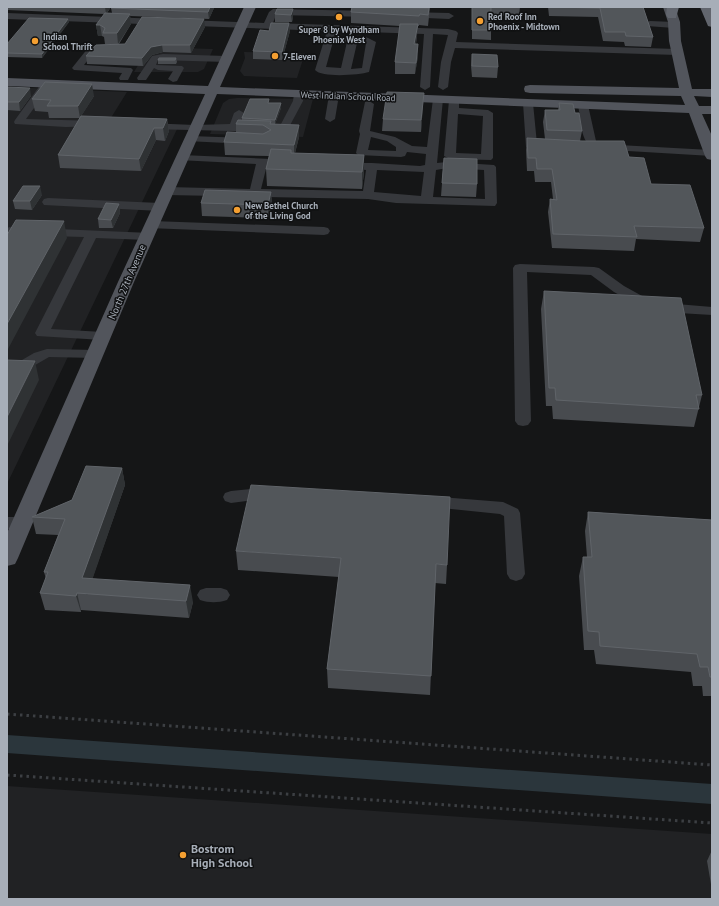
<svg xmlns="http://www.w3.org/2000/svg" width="719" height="906" font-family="'PT Sans',sans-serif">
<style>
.built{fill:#212224}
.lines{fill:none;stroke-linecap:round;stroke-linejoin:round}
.canal{fill:#2b363c;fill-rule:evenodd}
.path{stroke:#3c3f43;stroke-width:3;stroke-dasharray:2.5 4;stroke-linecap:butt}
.minor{fill:#36383c;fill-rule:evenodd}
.major{fill:#52555c;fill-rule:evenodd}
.highway{fill:#62666e;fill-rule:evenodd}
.wall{fill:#484b4f}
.shaded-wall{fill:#2f3234}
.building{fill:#52565a;stroke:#606469}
.poi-dot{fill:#f49f31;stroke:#101112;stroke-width:1.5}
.labels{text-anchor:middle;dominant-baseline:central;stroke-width:3;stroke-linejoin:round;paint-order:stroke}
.far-poi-label{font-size:9px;font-weight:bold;fill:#a7aeb8;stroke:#101112;text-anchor:start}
.far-street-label{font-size:9px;fill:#a7aeb8;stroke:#101112}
.street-label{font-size:10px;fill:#a7aeb8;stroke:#101112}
.near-poi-label{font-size:12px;font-weight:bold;fill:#a7aeb8;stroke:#101112;text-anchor:start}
</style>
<rect width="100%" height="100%" fill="#151617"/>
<path class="built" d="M149,47l64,2 -9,20 -6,3h-64z
M244,52l61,1 -8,25 -53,-2 -4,-5 5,-13z
M7,87l120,5 -18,29 70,4 -172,359z
M237,98l76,1 -10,38 -93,-3 13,-31 6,-4z
M7,786l705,48v65h-705z"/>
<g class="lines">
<path class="canal" d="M7,735l705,49v20l-705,-51z"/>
<path class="path" d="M7,714l705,51
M7,775l705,48"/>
<path class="minor" d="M273,9l100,2 4,3 -4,3 -97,-2 -3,8 175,6 8,2 2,2 -2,9 221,7 5,3 -5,3 -222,-7 -4,14 -3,25 -5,3 -5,-3 3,-25 7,-27 -15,-1 -3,53 -5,3 -5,-3 4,-53 -88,-3 -10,36 15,1 6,-26 -4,-1 -2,-2 2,-2h23l10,5 -7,30c-10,3 -47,6 -54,-2l12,-39 -320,-12v-6l257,10 5,-11zM357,43h9l-4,25 -11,1z
M406,12l43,1 5,3 -5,3 -46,-2 -1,-2 1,-2z
M650,21l24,1 5,3 -5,3 -27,-2 -2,-2 2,-2z
M96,45l5,3 -7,4 -10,13 47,3 2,2 -5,10h-8l-1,-2 3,-5 -48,-3 -2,-2 16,-20z
M163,54l63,2 5,3 -5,3 -68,-2 -2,5 26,1 2,2 -7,13 -4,1 -5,-3 5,-8 -15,-1 -4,-2 -8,12h-8l-1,-2 15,-22z
M45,83l5,3 -24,33 71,2 4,1 1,2 -1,2 -35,1 -51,-3 -1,-2 1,-2 26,-36z
M299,91l5,3 -1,7 -15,28 -9,3 -133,-3 -5,-3 5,-3 49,2 35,-1 4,-11 5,-3 5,3 -4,11 38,2 3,-2 12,-23 1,-7z
M334,92l5,3 -4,24 -5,3 -5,-3 4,-24z
M438,96l5,3 -6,64 10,-1 47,3 2,2 1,36 -2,3 -99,-3 -28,-4 -201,-4 -4,-1 -2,-3 2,-3 4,-1 83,2 6,-25 -78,-4 -2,-2 2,-2 4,-1 112,5 2,2 -2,2 -27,1 -6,24 102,2 3,-21 -27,-3 -2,-2 2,-2h33l48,3 5,-1 1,-11 -19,-2 -2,4 -4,1 -43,-2 -2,-2 4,-19 -1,-3 6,-29 4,-1 5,3 -4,27 25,6 17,9 15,1 6,-48zM371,137l16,4 9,6v4l-28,-1zM447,168l37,2 1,29 -52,-2 3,-27zM377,170l47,2 -3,24 -47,-4z
M454,97l5,3v8l29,2 5,3v45l-2,2 -41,-1 -6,-3 5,-56zM458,114l25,2 -2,38 -25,-1z
M528,100l5,3 4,41 11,1 2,2 -2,2 -16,1 -6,-3 -3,-44z
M583,102l5,3 8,36 4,3 111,6 1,6 -118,-7c-14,-7 -13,-29 -16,-44z
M190,136l57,2 6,3 -6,3 -61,-3 -1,-2 1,-2z
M48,198l112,5 4,1 2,3 -2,3 -4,1 -116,-6 -2,-3 2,-3z
M152,221l172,6 4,1 2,3 -2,3 -4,1 -176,-7 -2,-3 2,-3z
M10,227l141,6 2,3 -2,3 -4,1 -51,-2 -45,91 52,3 5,1 2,3 -2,3 -5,1 -66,-4 -2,-3 49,-96 -71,-2 -2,3 -4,1v-11z
M520,264l74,3 5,1 25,18 29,16 59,5v8l-50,-3 -18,-3 -30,-17 -23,-17 -64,-3 4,149 -3,4 -5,1 -5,-1 -3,-4 -2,-153 2,-3z
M47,349l49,1 5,1 2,3 -2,3 -5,1 -47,-1 -19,11 -5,1 -18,-1v-8h15l12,-7z
M271,487l6,2 2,4 -2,4 -46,6 -6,-2 -2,-4 2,-4 6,-2z
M428,496l75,6 15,7 2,4 5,61 -3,5 -6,2 -6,-2 -3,-5 -3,-58 -4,-2 -78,-8 -2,-4 2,-4z
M7,517h15l6,2 3,4 -3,4 -6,2h-15z
M206,588h15l6,2 3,5 -3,5c-9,3 -18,3 -27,0l-3,-5 3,-5z"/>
<path class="major" d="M244,7h12l-36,80 465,18 -4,-9 -151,-3 -5,-1 -1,-3 1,-3 5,-1 149,3 -10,-47 -1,-19 -5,-15h12l5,15 1,19 11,48h20v8l-18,-1 5,10h13v8h-10l10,22v24l-5,-1 -2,-3 -16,-43 -472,-19 -83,188 -116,276 -3,6 -8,2v-33l111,-251 87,-188 -198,-8v-8l201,8z"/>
<path class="highway" d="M667,7h12l-3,11h-8l-2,-3z
M700,7h12v20l-4,-1z"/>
</g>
<path class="wall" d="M7,7h104l-4,6h5l-1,-5h103l-5,11 -79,-3 1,8 -12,20h6l80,-17 -14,26 -28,-1 -11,3 -9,11 -56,-2 -1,-8 27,-12h-8l-1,-7 -2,-1h-4l-2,-11 8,-11 -97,-4z
M352,7h78l-2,19 -9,-1v1h-1l-2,18h2v12l-3,18h-20v-12l5,-36 -49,-3v-11z
M472,7h48l-1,9 -28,-1v25l-19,-1z
M548,7h95l10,30 -2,10 -26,-1 -1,-4 -21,-1 -5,-24 -49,-1z
M293,9v8l-1,5h-17v-8z
M68,19l1,3 -27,36 -35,-1v-13z
M289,23l1,8 -8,29 -29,-1v-8l16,-20z
M472,54l26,13 -1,11 -25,-1 -1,-11z
M176,58l1,4 -1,2h-18v-4z
M7,87l24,9 -11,15 -13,-1z
M94,96l-13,20 86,3 2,12 -4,10 -9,-1 -15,31 -81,-3 -2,-13 22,-37h-31l-1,-6 -13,-1 -3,-12z
M270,103h11v5l-6,16 24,13 -4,16 69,2v17l-2,17 -95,-3 -1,-17 3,-13 -44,-1 -1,-13 12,-9v-9l6,-4v-2z
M559,103l16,10 7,18 -2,10 49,16 22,27 53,44 -4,14 -64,-3 -2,12 -82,-3 -4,-36 2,-13h3l-2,-17h-16l-1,-11h-7l-1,-21 1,-12 18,1 -2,-17 2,-12h13z
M423,105l-2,27 -39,-1 1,-12z
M444,158l33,26 -1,13 -35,-1z
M271,192l1,13 -4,13 -66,-2 -1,-13z
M42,195l-10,15 -17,-1 -2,-8z
M119,204l1,9 -7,15h-14l-1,-9z
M544,291l158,104 -8,32 -141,-8 -1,-13h-6l-5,-97z
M122,468l3,17 -33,94 101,23 -4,16 -108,-8v2l-36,-2 -5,-17 6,-14 -2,-7 14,-37 -22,-1 -4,-17 40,-17z
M588,512l124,8v176h-9l-1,-10h-9l-2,-14 -95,-8 -2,-14h-10l-5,-74 4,-19h4l-2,-26z
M236,551l211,14 -1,19 -11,-1 -5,112 -102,-7 -1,-19 12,-92 -101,-7z
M712,850v40l-5,-29z"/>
<path class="shaded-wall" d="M105,7h6l-5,7z
M210,7h4v1l-5,11 -1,-7z
M293,9v8l-1,5 -1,-7z
M130,14l1,10 -13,20 -1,-11z
M68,19l1,3 -27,36v-4z
M204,19l1,8 -14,26 -1,-8z
M289,23l1,8 -8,29v-8z
M418,24l-1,11 -3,21v-12z
M96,25h4l2,11h-4z
M418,44v12l-3,18 1,-11z
M162,45l1,7 -11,3 -9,11 -1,-8 9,-11z
M92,84l2,12 -14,22 -2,-12z
M30,88l1,8 -11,15 -1,-9z
M424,93l-1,12 -2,27v-12z
M281,103v5l-6,16v-4z
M167,119l2,12 -4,10 -2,-13z
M299,125v12l-5,20v-12z
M154,128l2,12 -15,31 -2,-12z
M364,155v17l-2,17v-17z
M40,186l2,9 -10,15 -2,-9z
M271,192l1,13 -4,13v-13z
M119,204l1,9 -7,15 -2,-8z
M64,221l3,17 -60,113v-27z
M35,361l4,19 -32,66v-29z
M122,468l3,17 -38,110 -5,-17z
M190,585l3,17 -4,16 -3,-17z
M77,593l4,17v2l-5,-16z"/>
<path class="building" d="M112,7h98l-2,5 -97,-4z
M352,7h3l74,1 -1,7 -8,-1 -1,2 -68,-4z
M472,7h19v23h-19z
M550,7h93l10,30 -27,-1 -1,-4h-20l-5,-24z
M277,9h16l-2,6 -16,-1z
M105,13l25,1 -13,19h-14l2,-5 -5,-3h-4z
M142,17l62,2 -14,26h-28l-11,2 -9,11 -56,-2 10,-11 29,-1z
M29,18l39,1 -26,35 -35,-1v-9z
M271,23h18l-7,29 -29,-1 7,-21 9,1z
M400,24h18l-4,20h4l-2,19 -21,-1z
M472,54l25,1 1,12 -26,-1z
M159,58h17l-1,2h-17z
M45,82l47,2 -14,22h-31l4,-6 -19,-1z
M7,87l23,1 -11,14h-12z
M387,92l37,1 -3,27 -38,-1z
M250,99h19l-1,4h13l-6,17 -33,-2z
M559,103l14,1 2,9h4l3,18 -35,-1 -2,-20h15z
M81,116l86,3 -4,9h-9l-15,31 -81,-4z
M238,120l33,1 -1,3 29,1 -5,20 -70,-3 3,-10 36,2 8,-4 -8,-5 -27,-1z
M527,138l55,3h42l5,16 15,1 7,26 39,1 14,43 -70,-2 3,11 -84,-3 -3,-35 7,1 -5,-31h-15l-1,-11h-8z
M271,149l20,1v3l73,2 -2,17 -96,-3z
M444,158l33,1v25l-35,-1z
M23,186h17l-10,15h-17z
M205,190l66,2 -3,13 -67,-2z
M106,203l13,1 -8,16 -13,-1z
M16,220l48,1 -57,103v-89z
M544,291l137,7 21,97h-6l3,14 -143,-9 -1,-12h-6z
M7,360l28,1 -28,56z
M86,466l36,2 -40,110 108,7 -4,16 -109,-8 -1,3 -36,-3 8,-21h-4l21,-53 -33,-2 40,-17z
M251,485l199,12 -3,68 -11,-1 -5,112 -104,-7 14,-111 -105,-7z
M588,512l124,8v157h-2l-2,-10h-8l-3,-13 -97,-8 -1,-14 -11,-1 -5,-74h9z"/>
<g class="poi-dot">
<circle cx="339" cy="17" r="4"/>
<circle cx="480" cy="21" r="4"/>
<circle cx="35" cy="41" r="4"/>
<circle cx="275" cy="56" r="4"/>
<circle cx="237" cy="210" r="4"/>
<circle cx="183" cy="855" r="4"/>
</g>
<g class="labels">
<g class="far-poi-label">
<text x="488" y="16">Red Roof Inn<tspan x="488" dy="10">Phoenix - Midtown</tspan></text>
<text x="339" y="29" text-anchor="middle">Super 8 by Wyndham<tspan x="339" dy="10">Phoenix West</tspan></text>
<text x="43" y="36">Indian<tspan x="43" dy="10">School Thrift</tspan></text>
<text x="283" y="56">7-Eleven</text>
<text x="245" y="205">New Bethel Church<tspan x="245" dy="10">of the Living God</tspan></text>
</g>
<g class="far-street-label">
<text transform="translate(348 96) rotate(2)">West Indian School Road</text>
</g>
<g class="street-label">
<text transform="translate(127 282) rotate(-67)">North 27th Avenue</text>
</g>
<g class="near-poi-label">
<text x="191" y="848">Bostrom<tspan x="191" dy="14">High School</tspan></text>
</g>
</g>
<rect width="719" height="906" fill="none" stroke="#a7aeb8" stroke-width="16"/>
</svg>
